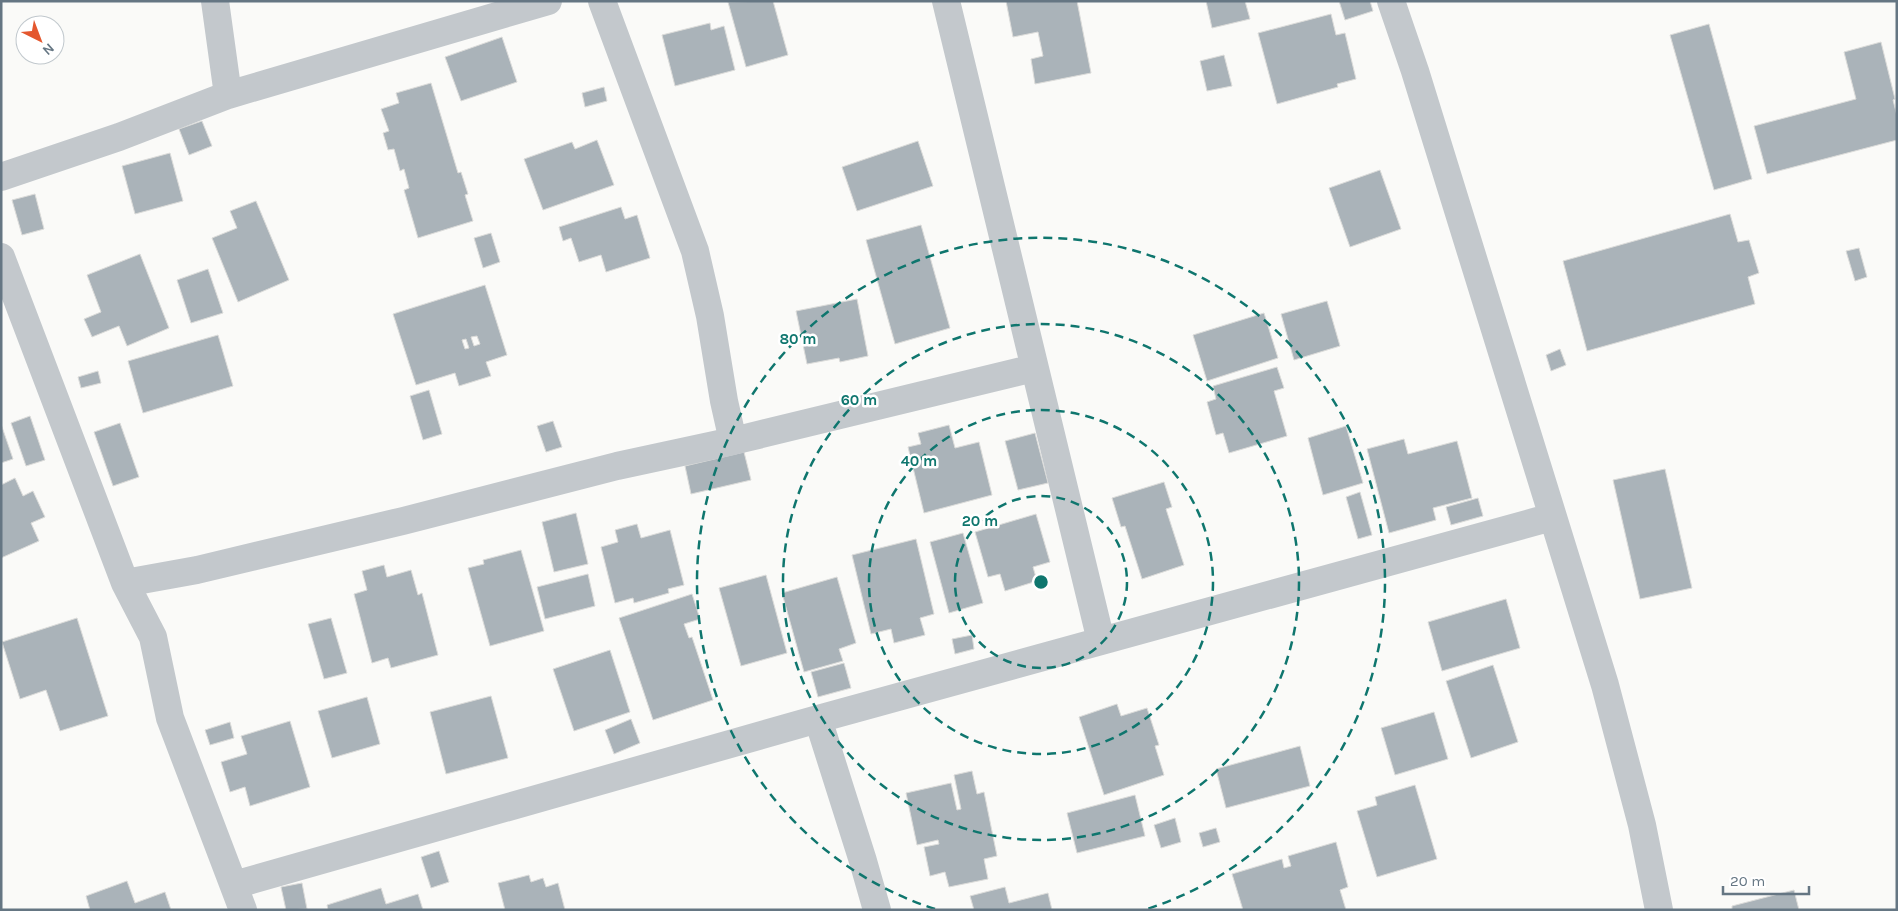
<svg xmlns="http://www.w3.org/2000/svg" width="1898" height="911" font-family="Karla,sans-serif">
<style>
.building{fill:#aab3b9;stroke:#dcdcda;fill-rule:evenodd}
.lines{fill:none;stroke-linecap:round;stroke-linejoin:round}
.street{stroke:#c3c8cc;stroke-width:28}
.ring{fill:none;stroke:#0f766e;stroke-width:2.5;stroke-dasharray:9 6}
.centre{fill:#0f766e;stroke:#fff;stroke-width:2.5}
.ring-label{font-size:15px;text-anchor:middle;font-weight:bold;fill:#0f766e;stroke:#fff;stroke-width:5;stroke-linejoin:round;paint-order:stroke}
</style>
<rect width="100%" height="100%" fill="#fafaf8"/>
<path class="building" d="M773,1l15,54 -42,12 -18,-65z
M1006,1h71l14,72 -56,11 -4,-25 12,-3 -5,-24 -25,5z
M1206,1h39l5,18 -38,9z
M1339,1h31l3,10 -28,9z
M1331,14l5,21 9,-2 11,46 -19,5 1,3 -61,17 -19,-71z
M710,23l1,7 13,-4 11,44 -60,16 -13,-51z
M1709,24l43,155 -38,11 -44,-155z
M502,37l15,45 -56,19 -16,-44z
M1881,42l14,57 -2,1 4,16v24l-130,34 -13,-48 102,-27 -12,-47z
M1224,55l8,31 -25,5 -7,-30z
M431,83l27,90 3,-1 7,22 -3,1 8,26 -55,17 -14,-48 5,-2 -5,-19 -4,2 -6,-22 -6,1 -5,-17 6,-2 -8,-22 18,-6 -3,-10z
M604,87l3,14 -22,6 -3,-14z
M202,121l10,25 -23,9 -10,-26z
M597,140l17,45 -71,25 -19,-51 48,-17 3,7z
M918,141l15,45 -76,25 -15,-44z
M170,153l13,48 -48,13 -13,-48z
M1380,170l21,59 -51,18 -21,-59z
M35,194l9,35 -22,6 -10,-35z
M256,201l33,79 -51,22 -26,-64 25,-10 -7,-17z
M621,207l4,12 12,-4 13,43 -44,14 -5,-17 -22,7 -8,-24 -8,3 -4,-14z
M1730,214l8,28 11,-2 10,33 -11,4 7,27 -168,47 -24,-90z
M921,225l29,103 -55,16 -29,-104z
M491,233l9,29 -17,6 -9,-30z
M1859,248l8,29 -12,4 -9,-30z
M140,254l29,74 -42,18 -8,-20 -27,11 -8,-18 17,-7 -14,-37z
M208,269l15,44 -32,10 -14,-43z
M485,285l22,70 -21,7 5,14 -32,10 -4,-13 -39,12 -23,-71zM477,336l3,8 -6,2 -3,-9zM466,339l3,9 -4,1 -3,-9z
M857,299l11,57 -28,6 -1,-4 -32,6 -11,-53z
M1327,301l13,45 -46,14 -13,-46z
M1264,313l14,45 -71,23 -14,-46z
M218,335l15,51 -90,27 -15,-52z
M1560,349l6,16 -15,6 -5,-16z
M1277,367l7,21 -10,3 13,45 -58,17 -6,-20 -7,2 -9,-33 9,-3 -3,-13z
M98,371l3,12 -20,5 -3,-11z
M429,390l13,44 -19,6 -13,-44z
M30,416l15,44 -19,6 -15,-43z
M553,421l9,26 -16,5 -9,-26z
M120,423l19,54 -26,9 -19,-54z
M1,424l12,35 -12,4z
M949,425l6,23 24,-6 13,53 -68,18 -16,-66 13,-3 -3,-11z
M1346,426l17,57 -40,12 -15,-57z
M1035,433l13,50 -30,7 -13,-49z
M1404,439l4,15 49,-13 15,57 -39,10 3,12 -47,13 -22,-84z
M744,452l7,28 -60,14 -6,-28z
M1665,469l27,119 -52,11 -27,-119z
M15,478l8,18 10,-5 12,26 -14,6 8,18 -38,17v-73z
M1164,482l8,25 -6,2 18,56 -42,14 -17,-53 -4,1 -9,-29z
M1360,492l12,43 -14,4 -12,-42z
M1478,498l5,18 -32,9 -5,-18z
M576,513l12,51 -34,8 -12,-50z
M1036,514l14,48 -17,5 4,14 -32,10 -5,-17 -12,3 -13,-45z
M637,524l4,14 29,-8 14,55 -16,4 1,4 -35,10 -1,-5 -18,5 -14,-56 17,-5 -3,-12z
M963,533l20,70 -34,10 -19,-71z
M916,539l18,75 -14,4 5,17 -31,8 -3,-14 -20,5 -19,-79z
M521,550l23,81 -54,15 -22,-78 16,-4 -1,-4z
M384,565l3,12 24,-7 7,25 4,-2 16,62 -47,13 -3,-10 -16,5 -18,-69 13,-4 -5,-19z
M588,574l7,32 -50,13 -8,-32z
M766,575l21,78 -46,13 -22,-78z
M837,577l19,66 -17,6 4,12 -39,11 -22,-79z
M692,594l8,25 -16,5 5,14 3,-1 21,63 -60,20 -34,-102z
M1506,599l14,49 -78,23 -14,-49z
M77,618l31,98 -48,15 -14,-41 -26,9 -18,-57z
M331,618l16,55 -23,6 -16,-55z
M972,635l2,14 -19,5 -3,-15z
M610,650l20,62 -56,19 -21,-62z
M844,663l7,25 -33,9 -7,-25z
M1493,665l25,77 -47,16 -25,-77z
M491,696l17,62 -62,16 -16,-62z
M367,697l13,47 -48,14 -14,-47z
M1117,704l4,12 26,-8 12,37 -4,1 9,29 -60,20 -25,-78z
M1434,712l14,47 -53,16 -14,-47z
M631,719l9,24 -26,11 -9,-24z
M290,721l20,66 -60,19 -5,-19 -15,5 -9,-30 26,-8 -6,-18z
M230,722l4,16 -24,7 -5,-15z
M1300,746l10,40 -84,22 -10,-39z
M972,771l5,23 7,-2 13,64 -13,3 4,20 -39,8 -4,-15 -15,4 -6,-29 15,-3 -1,-4 -21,5 -11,-52 45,-10 6,27 4,-1 -7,-34z
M1415,785l22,74 -60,18 -20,-66 20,-6 -2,-8z
M1135,795l10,41 -68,17 -10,-40z
M1175,818l6,24 -20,6 -7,-23z
M1216,828l4,14 -17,5 -4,-14z
M1336,842l12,45 -8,3 6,20h-103l-11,-36 50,-15 2,9 7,-2 -3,-10z
M439,851l10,31 -18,6 -10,-31z
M529,875l2,7 12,-4 3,9 12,-4 7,27h-60l-7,-27z
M127,881l8,22 30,-11 6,18h-81l-4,-14z
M302,883l5,26 -21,1 -5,-23z
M1005,887l4,16 39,-10 4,17h-78l-4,-14z
M381,888l5,16 32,-10 5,16h-95l-1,-5z
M1794,890l5,20h-67v-4z"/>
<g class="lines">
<path class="street" d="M602,1l93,250 15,65 14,85 9,40
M946,1l155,640
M1391,1l24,70 190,614 37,140 17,85
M228,95l320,-94
M1,177l118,-40 109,-42 -13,-94
M1,257l124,326 28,54 17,81 73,192
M125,583l72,-13 206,-49 214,-55 116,-25 301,-73
M818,719l734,-202
M234,885l584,-166 45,142 14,49"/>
</g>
<g class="ring">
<circle cx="1041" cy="582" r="86"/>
<circle cx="1041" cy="582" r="172"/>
<circle cx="1041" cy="582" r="258"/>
<path d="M935 909A344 344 0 1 1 1147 909"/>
</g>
<circle cx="1041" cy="582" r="8" class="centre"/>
<g class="ring-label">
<text x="798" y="344">80 m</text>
<text x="859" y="405">60 m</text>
<text x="919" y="466">40 m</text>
<text x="980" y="526">20 m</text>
</g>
<rect width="1898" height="911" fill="none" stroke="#657683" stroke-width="5"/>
<g transform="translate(40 40) rotate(138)"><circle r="24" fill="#ffffff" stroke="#c1c8cd"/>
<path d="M0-4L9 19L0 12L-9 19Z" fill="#e4572e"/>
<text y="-8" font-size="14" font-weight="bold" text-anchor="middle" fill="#657683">N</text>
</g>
<path d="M1723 886v8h86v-8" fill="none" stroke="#657683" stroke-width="2.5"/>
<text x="1730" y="886" font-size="15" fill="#657683" stroke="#ffffff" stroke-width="4" paint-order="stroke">20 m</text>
</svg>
